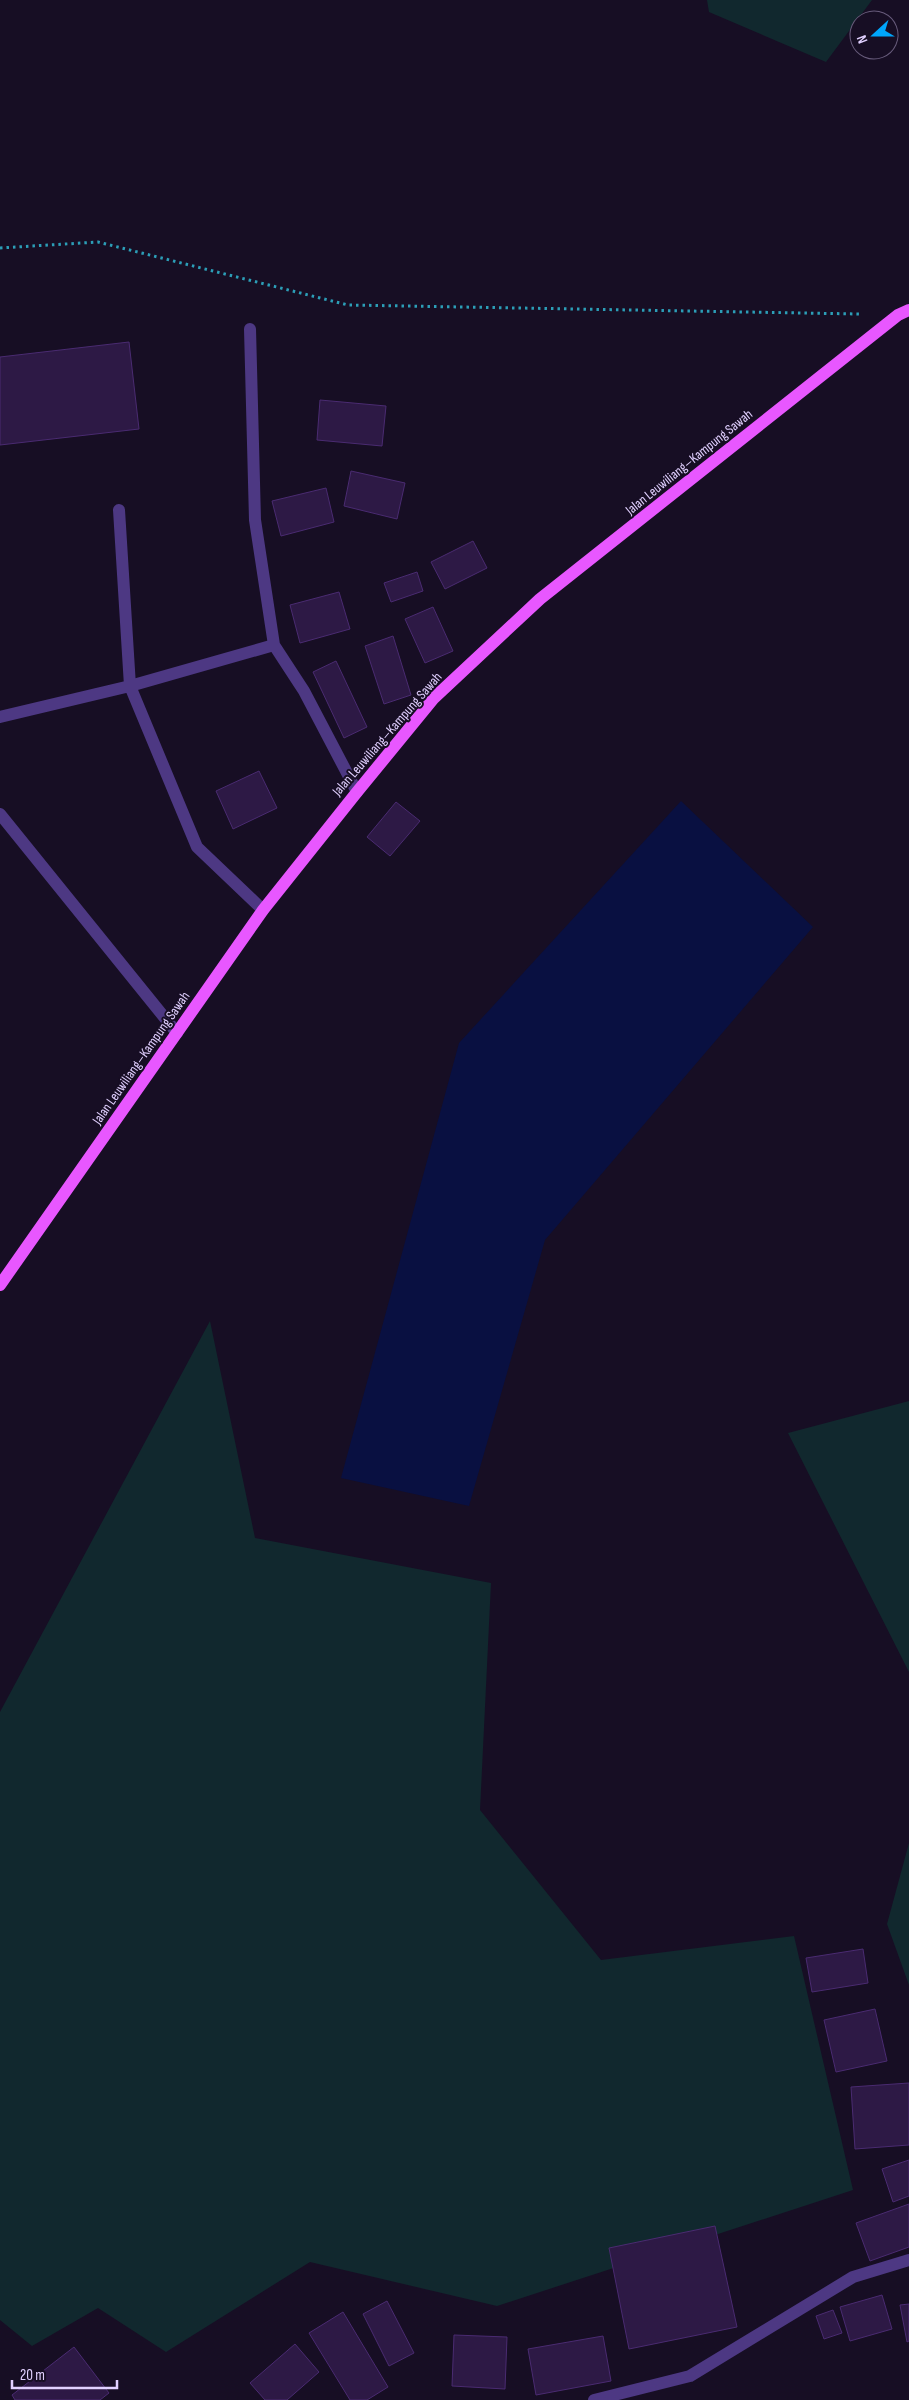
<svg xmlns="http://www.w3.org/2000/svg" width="909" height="2400" font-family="'Sofia Sans Condensed',sans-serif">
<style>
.green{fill:#11282e}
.water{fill:#091041}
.building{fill:#2d1945;stroke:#4a2b71}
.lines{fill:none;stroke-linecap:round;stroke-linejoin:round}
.path{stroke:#2c9eb7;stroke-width:3;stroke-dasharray:2.5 4;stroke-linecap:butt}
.minor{stroke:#4d3883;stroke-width:12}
.major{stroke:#e857ff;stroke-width:12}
.labels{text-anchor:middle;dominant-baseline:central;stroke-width:4;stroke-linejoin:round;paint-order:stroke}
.street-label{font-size:14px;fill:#e1d0ff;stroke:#170e24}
</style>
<rect width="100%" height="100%" fill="#170e24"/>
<path class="green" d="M707,0h165l-46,62 -117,-50z
M210,1321l45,217 236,45 -11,227 121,150 193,-24 59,254 -356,116 -187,-44 -144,90 -68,-44 -66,38 -32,-26v-608z
M909,1401v271l-121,-239z
M909,1843v142l-22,-61z"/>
<path class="water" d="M681,801l132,126 -268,313 -76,266 -128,-28 118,-435z"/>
<path class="building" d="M129,342l10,87 -139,16v-88z
M320,400l66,6 -4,40 -65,-6z
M351,471l54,12 -8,36 -53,-13z
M326,488l8,34 -53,14 -9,-35z
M473,541l14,27 -42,21 -14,-27z
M417,572l6,19 -32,11 -7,-19z
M339,592l11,37 -50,14 -10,-38z
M433,607l20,44 -28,12 -20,-44z
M393,636l18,59 -27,9 -19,-58z
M336,661l31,66 -23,11 -31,-66z
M259,771l18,37 -44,21 -17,-38z
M396,802l24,19 -30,35 -23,-19z
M863,1949l5,34 -56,9 -6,-34z
M875,2009l12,52 -51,11 -12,-52z
M909,2083v62l-54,4 -4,-62z
M909,2160v36l-16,6 -11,-33z
M909,2204v43l-39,14 -14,-38z
M715,2226l22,101 -108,22 -20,-101z
M882,2295l10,34 -42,12 -10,-34z
M387,2301l27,52 -25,13 -26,-52z
M909,2304v37l-2,1 -7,-37z
M833,2310l9,23 -18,6 -8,-23z
M343,2312l45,75 -21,13h-17l-41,-67z
M454,2335l53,2 -2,52 -53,-3z
M603,2336l8,45 -75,14 -8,-46z
M295,2344l24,28 -32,28h-22l-15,-17z
M74,2347l35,46 -9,7h-85l-3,-5z"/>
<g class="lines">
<path class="path" d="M0,248l98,-6 250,63 511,9"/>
<path class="minor" d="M250,329l5,191 19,125
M119,510l11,176 67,161 66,63
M0,717l130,-31 144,-41 30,46 53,101
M0,814l177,219
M594,2400l96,-24 163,-99 56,-17"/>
<path class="major" d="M0,1285l263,-375 94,-118 77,-94 106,-99 358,-284 11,-5"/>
</g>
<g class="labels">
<g class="street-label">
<text transform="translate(689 462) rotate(-39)">Jalan Leuwiliang–Kampung Sawah</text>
<text transform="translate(387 734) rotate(-49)">Jalan Leuwiliang–Kampung Sawah</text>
<text transform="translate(141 1058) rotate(-55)">Jalan Leuwiliang–Kampung Sawah</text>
</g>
</g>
<g transform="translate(874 35) rotate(249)"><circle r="24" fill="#170e24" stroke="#685c7c"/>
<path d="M0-4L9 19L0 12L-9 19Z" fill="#00a6fb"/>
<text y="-8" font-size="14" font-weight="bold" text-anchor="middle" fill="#e1d0ff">N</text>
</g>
<path d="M12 2380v8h105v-8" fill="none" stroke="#e1d0ff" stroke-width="2.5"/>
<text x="20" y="2380" font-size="15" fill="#e1d0ff" stroke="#170e24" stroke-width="4" paint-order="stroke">20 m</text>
</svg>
